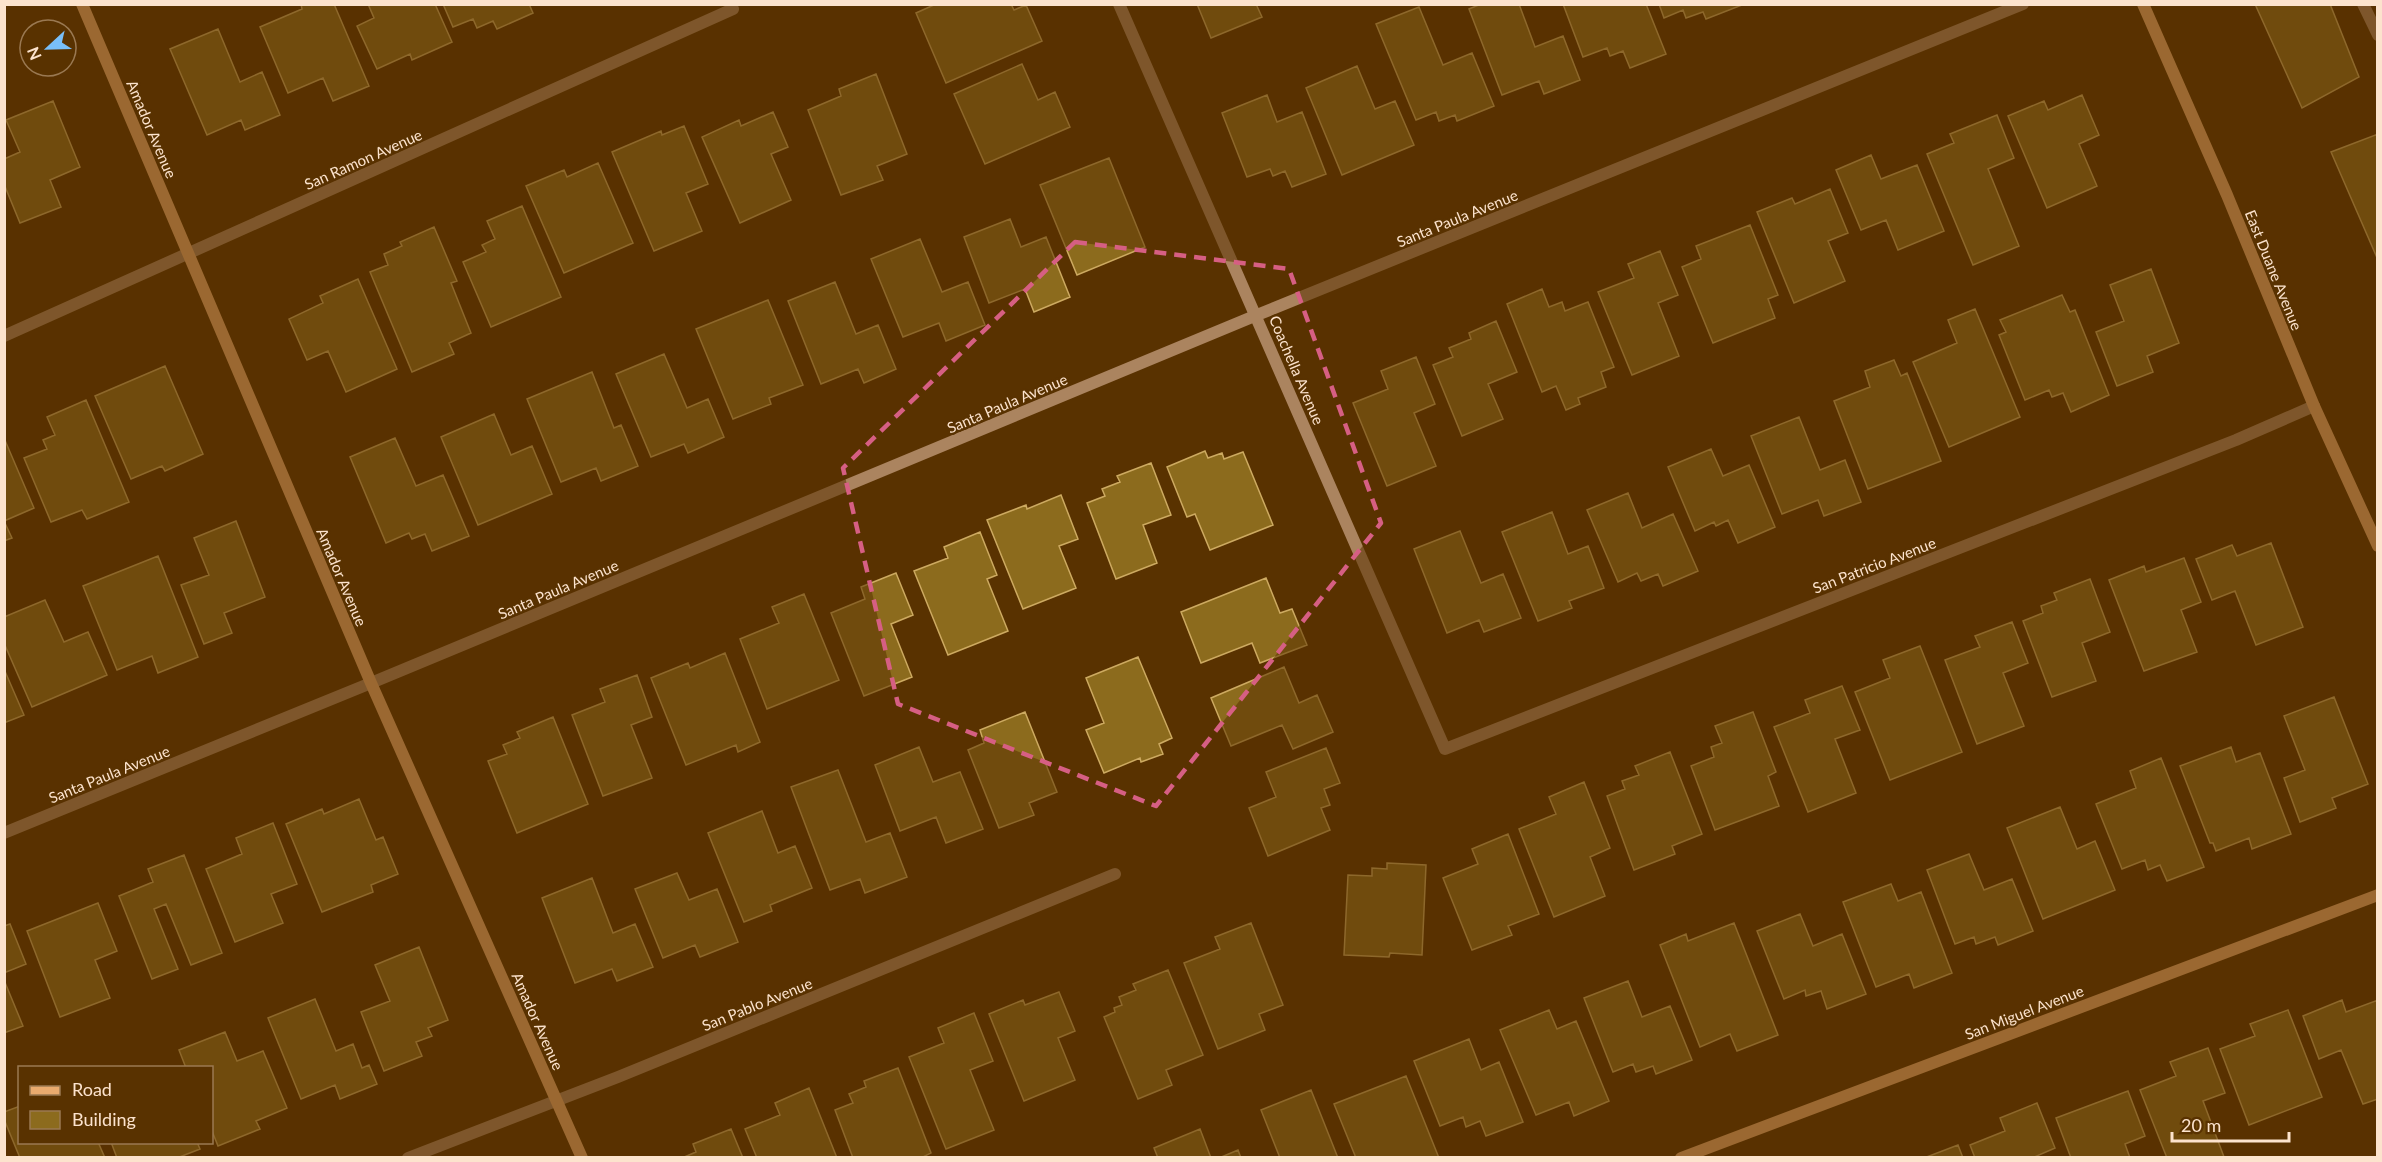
<svg xmlns="http://www.w3.org/2000/svg" width="2382" height="1162" font-family="Lato,sans-serif">
<style>
.building{fill:#8c6b1d;stroke:#cdaa61;stroke-width:1.5}
.lines{fill:none;stroke-linecap:round;stroke-linejoin:round}
.lane{stroke:#ab845f;stroke-width:12}
.street{stroke:#ab845f;stroke-width:12}
.secondary{stroke:#eaab6e;stroke-width:12}
.marked{fill:none;stroke:#d65f83;stroke-width:4.5;stroke-dasharray:12 8;stroke-linejoin:round}
.labels{text-anchor:middle;dominant-baseline:central;stroke-width:4.5;stroke-linejoin:round;paint-order:stroke}
.street-label{font-size:15px;fill:#fce3cd;stroke:#593200}
</style>
<rect width="100%" height="100%" fill="#593200"/>
<path class="building" d="M301,4h33l35,82 -36,15 -10,-23 -35,15 -28,-66 42,-18z
M368,4h67l17,38 -40,18 -2,-6 -33,15 -20,-43 17,-8z
M443,4h86l4,9 -36,16 -4,-8 -16,7 -4,-9 -20,8z
M936,4h75l3,6 12,-5 16,36 -96,42 -30,-70z
M1197,4h59l6,13 -51,21z
M1481,4h38l16,43 28,-11 17,44 -36,14 -5,-13 -37,14 -33,-86z
M1563,4h83l20,50 -36,14 -7,-17 -13,5 -3,-8 -24,9z
M1659,4h82l1,1 -36,14 -3,-7 -17,6 -3,-8 -19,8z
M2255,4h75l29,73 -57,31z
M1419,7l24,58 29,-12 22,53 -37,15 -2,-6 -16,6 -3,-9 -20,8 -40,-96z
M218,29l22,53 22,-10 18,43 -35,15 -4,-10 -34,15 -37,-86z
M1022,64l16,36 17,-8 15,35 -85,37 -31,-70z
M1357,66l18,43 20,-8 19,44 -72,30 -36,-87z
M876,74l31,80 -30,12 6,14 -42,15 -33,-85 33,-14 -2,-7z
M1267,95l10,27 25,-10 24,62 -34,13 -7,-16 -12,5 -3,-7 -23,8 -25,-64z
M2082,95l17,40 -20,9 18,42 -50,22 -39,-92 36,-15 4,9z
M53,101l27,66 -30,13 11,27 -41,16 -16,-39v-25l16,-7 -14,-32z
M773,112l15,35 -17,7 20,46 -51,23 -38,-86 37,-17 2,6z
M1997,115l17,43 -26,11 31,77 -46,19 -46,-111 27,-11 -4,-9z
M684,126l24,58 -22,9 16,38 -48,20 -42,-99 49,-21 1,4z
M2378,134v126l-47,-108z
M1871,155l10,24 36,-14 27,66 -46,19 -12,-30 -25,10 -25,-60z
M1109,158l36,89 -68,28 -37,-90z
M598,163l35,80 -69,30 -38,-87 38,-16 3,7z
M1830,189l18,44 -20,8 17,40 -51,22 -37,-91 35,-14 3,6z
M522,206l39,91 -70,30 -28,-65 23,-10 -4,-7 13,-6 -8,-18z
M1010,219l11,28 25,-10 24,60 -36,15 -9,-23 -36,14 -25,-66z
M1750,225l28,70 -10,4 7,19 -62,25 -31,-76 19,-8 -5,-13z
M434,227l23,54 -6,2 20,50 -22,10 5,11 -42,18 -42,-100 18,-7 -4,-11 18,-8 -2,-4z
M920,239l22,53 26,-10 17,43 -39,16 -7,-18 -36,14 -32,-78z
M1660,251l18,44 -20,8 21,53 -47,19 -34,-83 36,-14 -6,-14z
M2151,269l28,74 -32,13 6,16 -36,14 -21,-54 28,-11 -14,-36z
M358,279l39,90 -51,23 -18,-41 -21,9 -18,-41 34,-16 -3,-7z
M835,282l21,52 22,-9 18,44 -32,14 -6,-14 -37,15 -33,-83z
M1542,289l7,18 13,-5 3,9 23,-9 26,65 -13,5 5,15 -28,11 2,6 -14,6 -10,-24 -14,6 -35,-88z
M2062,295l8,17 5,-2 34,85 -38,17 -8,-19 -11,4 -3,-7 -24,10 -26,-65 7,-3 -6,-12z
M768,300l35,85 -34,13 2,6 -38,15 -37,-90z
M1975,309l45,108 -71,30 -36,-85 44,-19 -9,-23z
M1496,321l21,51 -29,12 15,35 -41,17 -29,-71 20,-8 -4,-9 22,-9 -2,-6z
M664,354l23,54 21,-9 16,38 -36,16 -4,-9 -33,13 -35,-83z
M1416,357l19,47 -21,9 22,53 -49,20 -34,-83 35,-14 -7,-18z
M1894,360l7,16 6,-3 34,88 -73,28 -34,-88 36,-14 -5,-16z
M165,366l38,88 -38,17 -3,-5 -31,13 -36,-83z
M592,372l22,56 7,-3 17,41 -37,15 -5,-13 -35,14 -34,-83z
M86,400l43,102 -42,17 -5,-9 -31,12 -27,-64 23,-9 -4,-9 12,-5 -8,-18z
M494,414l17,41 21,-9 20,48 -74,31 -37,-88z
M1799,417l21,53 25,-10 16,42 -37,14 -6,-16 -36,14 -31,-78z
M4,438l30,70 -30,13z
M395,438l21,48 27,-11 26,61 -37,15 -7,-17 -13,5 -3,-6 -23,10 -36,-86z
M1711,449l12,27 26,-11 26,62 -37,16 -10,-23 -12,6 -2,-4 -19,9 -27,-64z
M1205,451l3,7 14,-5 2,6 19,-7 30,73 -63,25 -15,-36 -8,3 -20,-50z
M1151,463l20,52 -28,10 14,38 -41,16 -29,-76 18,-7 -3,-7 18,-7 -3,-6z
M1628,493l14,35 31,-14 25,57 -35,15 -5,-12 -17,7 -4,-8 -19,9 -31,-72z
M1061,495l17,44 -19,7 17,42 -53,21 -36,-89 39,-15 1,4z
M1552,512l16,42 20,-8 16,42 -35,13 3,7 -34,13 -36,-89z
M4,521l8,17 -8,3z
M236,521l29,76 -41,16 8,20 -28,11 -23,-59 28,-10 -15,-37z
M1460,531l21,52 22,-9 18,44 -37,14 -5,-12 -32,13 -33,-84z
M980,532l17,43 -10,4 21,52 -60,24 -34,-84 34,-13 -4,-11z
M2271,543l32,84 -47,18 -21,-54 -23,9 -16,-41 36,-14 5,11z
M158,556l40,101 -40,16 -6,-17 -35,14 -34,-84z
M2184,558l17,44 -20,8 16,42 -53,19 -35,-91 35,-14 2,6z
M896,573l17,42 -22,9 21,53 -48,19 -33,-83 34,-14 -4,-12z
M1266,578l14,35 12,-4 15,36 -47,18 -8,-20 -51,20 -20,-51z
M2090,579l20,53 -28,11 14,38 -44,16 -29,-76 20,-8 -2,-7 16,-6 -3,-7z
M804,594l35,86 -72,29 -27,-70 39,-16 -7,-16z
M45,600l19,42 24,-10 19,43 -75,32 -28,-64v-26z
M2012,622l16,41 -25,10 21,53 -47,18 -32,-84 35,-13 -5,-11z
M1920,646l42,106 -72,28 -35,-88 35,-14 -7,-18z
M725,653l35,89 -22,10 -2,-7 -50,20 -35,-87 37,-15 2,5z
M1138,657l34,81 -13,6 4,10 -22,8 -1,-4 -36,15 -18,-43 18,-7 -18,-45z
M1284,667l15,36 18,-8 16,37 -40,17 -11,-24 -51,21 -20,-48z
M4,669l20,46 -20,8z
M637,675l15,42 -21,8 21,53 -49,18 -31,-81 33,-13 -5,-13z
M1842,686l18,44 -25,9 21,54 -48,19 -34,-85 36,-14 -5,-13z
M2334,697l34,87 -36,14 4,10 -36,14 -16,-44 21,-8 -21,-54z
M1025,712l32,80 -28,11 5,12 -35,13 -31,-78 16,-7 -4,-13z
M1753,712l23,60 -8,4 11,30 -64,24 -24,-64 23,-9 -3,-10 11,-4 -7,-17z
M553,717l35,87 -71,29 -29,-72 19,-7 -4,-9 17,-7 -3,-6z
M919,747l14,35 27,-10 23,57 -37,14 -10,-26 -36,14 -25,-66z
M2231,747l5,15 24,-9 31,81 -39,15 -3,-11 -33,13 -3,-8h-3l-30,-77z
M1326,748l14,35 -16,6 6,16 -9,3 9,22 -62,26 -19,-48 27,-11 -10,-25z
M1670,752l32,82 -30,12 3,8 -41,16 -27,-74 18,-7 -3,-8 17,-6 -4,-9z
M2161,758l43,109 -37,14 -7,-16 -12,5 -3,-10 -23,9 -26,-65 40,-16 -6,-17z
M838,770l28,72 24,-9 17,44 -42,16 -5,-14 -30,11 -39,-103z
M1584,782l26,66 -20,9 15,39 -51,21 -35,-88 37,-15 -7,-17z
M359,799l17,41 7,-3 15,37 -27,11 2,7 -51,20 -36,-88 36,-15 2,5z
M2060,807l17,42 18,-8 20,49 -72,29 -36,-91z
M762,811l16,42 17,-7 17,42 -42,17 2,6 -28,11 -36,-89z
M273,823l24,61 -26,10 12,29 -48,19 -29,-73 36,-15 -6,-16z
M1508,834l31,80 -31,12 4,9 -40,15 -29,-72 35,-14 -6,-15z
M1969,854l15,36 28,-11 21,52 -35,14 -3,-8 -19,7 -2,-7 -19,7 -28,-74z
M184,855l38,98 -31,12 -25,-61 -12,5 24,60 -26,10 -33,-83 34,-14 -5,-13z
M1387,863l39,2 -4,90 -32,-2 -1,4 -45,-2 4,-80 24,1v-8l15,1z
M677,873l12,27 28,-11 21,53 -38,15 -5,-12 -32,13 -28,-69z
M592,878l21,55 22,-9 18,43 -36,14 -5,-12 -37,14 -33,-85z
M1891,884l7,17 23,-9 31,81 -38,15 -5,-14 -33,13 -33,-85z
M98,903l19,48 -22,9 15,38 -50,19 -33,-86z
M1800,914l13,32 29,-12 24,60 -39,15 -6,-18 -15,5 -1,-6 -21,9 -27,-68z
M1251,923l32,82 -24,9 6,16 -47,19 -34,-86 36,-14 -5,-12z
M1734,923l44,112 -41,16 -7,-17 -30,13 -40,-102 26,-11 2,7z
M10,924l16,40 -22,9v-47z
M419,947l29,73 -20,8 4,8 -16,6 6,14 -38,15 -23,-59 29,-11 -15,-36z
M1168,970l35,85 -37,15 6,15 -34,14 -34,-82 11,-5 -1,-4 8,-3 -3,-8 17,-7 -3,-6z
M4,980l19,46 -19,7z
M1628,981l14,36 28,-11 22,54 -36,14 -3,-8 -17,6 -3,-8 -20,8 -29,-74z
M1059,992l16,39 -17,7 17,42 -51,21 -35,-87 34,-14 2,5z
M315,999l21,52 17,-7 9,24 7,-3 8,19 -37,15 -5,-14 -34,14 -33,-81z
M2342,1000l4,12 32,-12v99l-15,5 -22,-54 -22,9 -16,-43z
M1549,1010l8,19 19,-8 33,80 -35,15 -5,-14 -33,13 -36,-85z
M2288,1010l34,87 -73,28 -29,-76 35,-13 -5,-12z
M974,1013l19,48 -23,9 24,60 -48,19 -37,-92 35,-14 -6,-15z
M225,1032l12,29 26,-10 24,57 -31,13 4,8 -42,17 -6,-15v-63h-26l-7,-18z
M1469,1039l12,31 18,-8 24,60 -37,14 -6,-15 -14,6 -3,-10 -23,9 -26,-65z
M2208,1048l17,45 -22,8 21,56 -57,1 -27,-68 36,-14 -6,-14z
M898,1068l33,85 -10,5h-68l-18,-48 18,-7 -4,-9 17,-7 -2,-6z
M1406,1076l33,82h-83l-22,-54z
M809,1088l28,70h-80l-12,-29 35,-14 -5,-12z
M1311,1090l27,68h-58l-19,-48z
M2128,1091l17,45 -20,8 5,14h-59l-15,-40z
M2037,1103l18,45 -23,10h-57l-5,-13 35,-14 -5,-13z
M20,1106v36h78l7,16h-85l-16,-39v-7z
M731,1129l12,29h-61l14,-6 -3,-8z
M1200,1129l11,29h-53l-4,-10z
M111,1142h86l3,7 -23,9h-60z
M1958,1145l5,13h-39z
M1238,1150l3,8h-22z"/>
<g class="lines">
<path class="lane" d="M2363,4l15,31"/>
<path class="street" d="M1119,4l326,745 791,-309 78,-34
M4,336l729,-327
M4,833l367,-150 886,-368 766,-311
M408,1158l210,-81 497,-203"/>
<path class="secondary" d="M82,4l289,679 211,475
M2143,4l84,191 87,211 64,140
M1681,1158l697,-263"/>
</g>
<path d="M0 0H2382V1162H0ZM1075,242l214,27 92,254 -225,283 -258,-102 -55,-236z" fill="#593200" fill-opacity=".55" fill-rule="evenodd"/>
<path class="marked" d="M1075,242l214,27 92,254 -225,283 -258,-102 -55,-236z"/>
<g class="labels">
<g class="street-label">
<text transform="translate(152 129) rotate(67)">Amador Avenue</text>
<text transform="translate(363 159) rotate(-24)">San Ramon Avenue</text>
<text transform="translate(1457 218) rotate(-22)">Santa Paula Avenue</text>
<text transform="translate(2274 270) rotate(68)">East Duane Avenue</text>
<text transform="translate(1297 370) rotate(67)">Coachella Avenue</text>
<text transform="translate(1007 403) rotate(-23)">Santa Paula Avenue</text>
<text transform="translate(1874 565) rotate(-21)">San Patricio Avenue</text>
<text transform="translate(342 577) rotate(67)">Amador Avenue</text>
<text transform="translate(558 589) rotate(-23)">Santa Paula Avenue</text>
<text transform="translate(109 774) rotate(-22)">Santa Paula Avenue</text>
<text transform="translate(757 1004) rotate(-22)">San Pablo Avenue</text>
<text transform="translate(2024 1012) rotate(-21)">San Miguel Avenue</text>
<text transform="translate(538 1021) rotate(66)">Amador Avenue</text>
</g>
</g>
<rect width="2382" height="1162" fill="none" stroke="#fce3cd" stroke-width="12"/>
<rect x="18" y="1066" width="195" height="78" fill="#593200" stroke="#9a7952" stroke-width="1.5"/>
<rect x="30" y="1086" width="30" height="9" fill="#eaab6e" stroke="#9a7952" stroke-width="1.5"/>
<text x="72" y="1096" font-size="18" fill="#fce3cd">Road</text>
<rect x="30" y="1111" width="30" height="18" fill="#8c6b1d" stroke="#9a7952" stroke-width="1.5"/>
<text x="72" y="1126" font-size="18" fill="#fce3cd">Building</text>
<g transform="translate(48 48) rotate(248)"><circle r="28" fill="#593200" stroke="#9a7952" stroke-width="1.5"/>
<path d="M0-4.5L10 22L0 15L-10 22Z" fill="#79bff8"/>
<text y="-9" font-size="16" font-weight="bold" text-anchor="middle" fill="#fce3cd">N</text>
</g>
<path d="M2172 1132v9h117v-9" fill="none" stroke="#fce3cd" stroke-width="3"/>
<text x="2181" y="1132" font-size="18" fill="#fce3cd" stroke="#593200" stroke-width="4.5" paint-order="stroke">20 m</text>
</svg>
